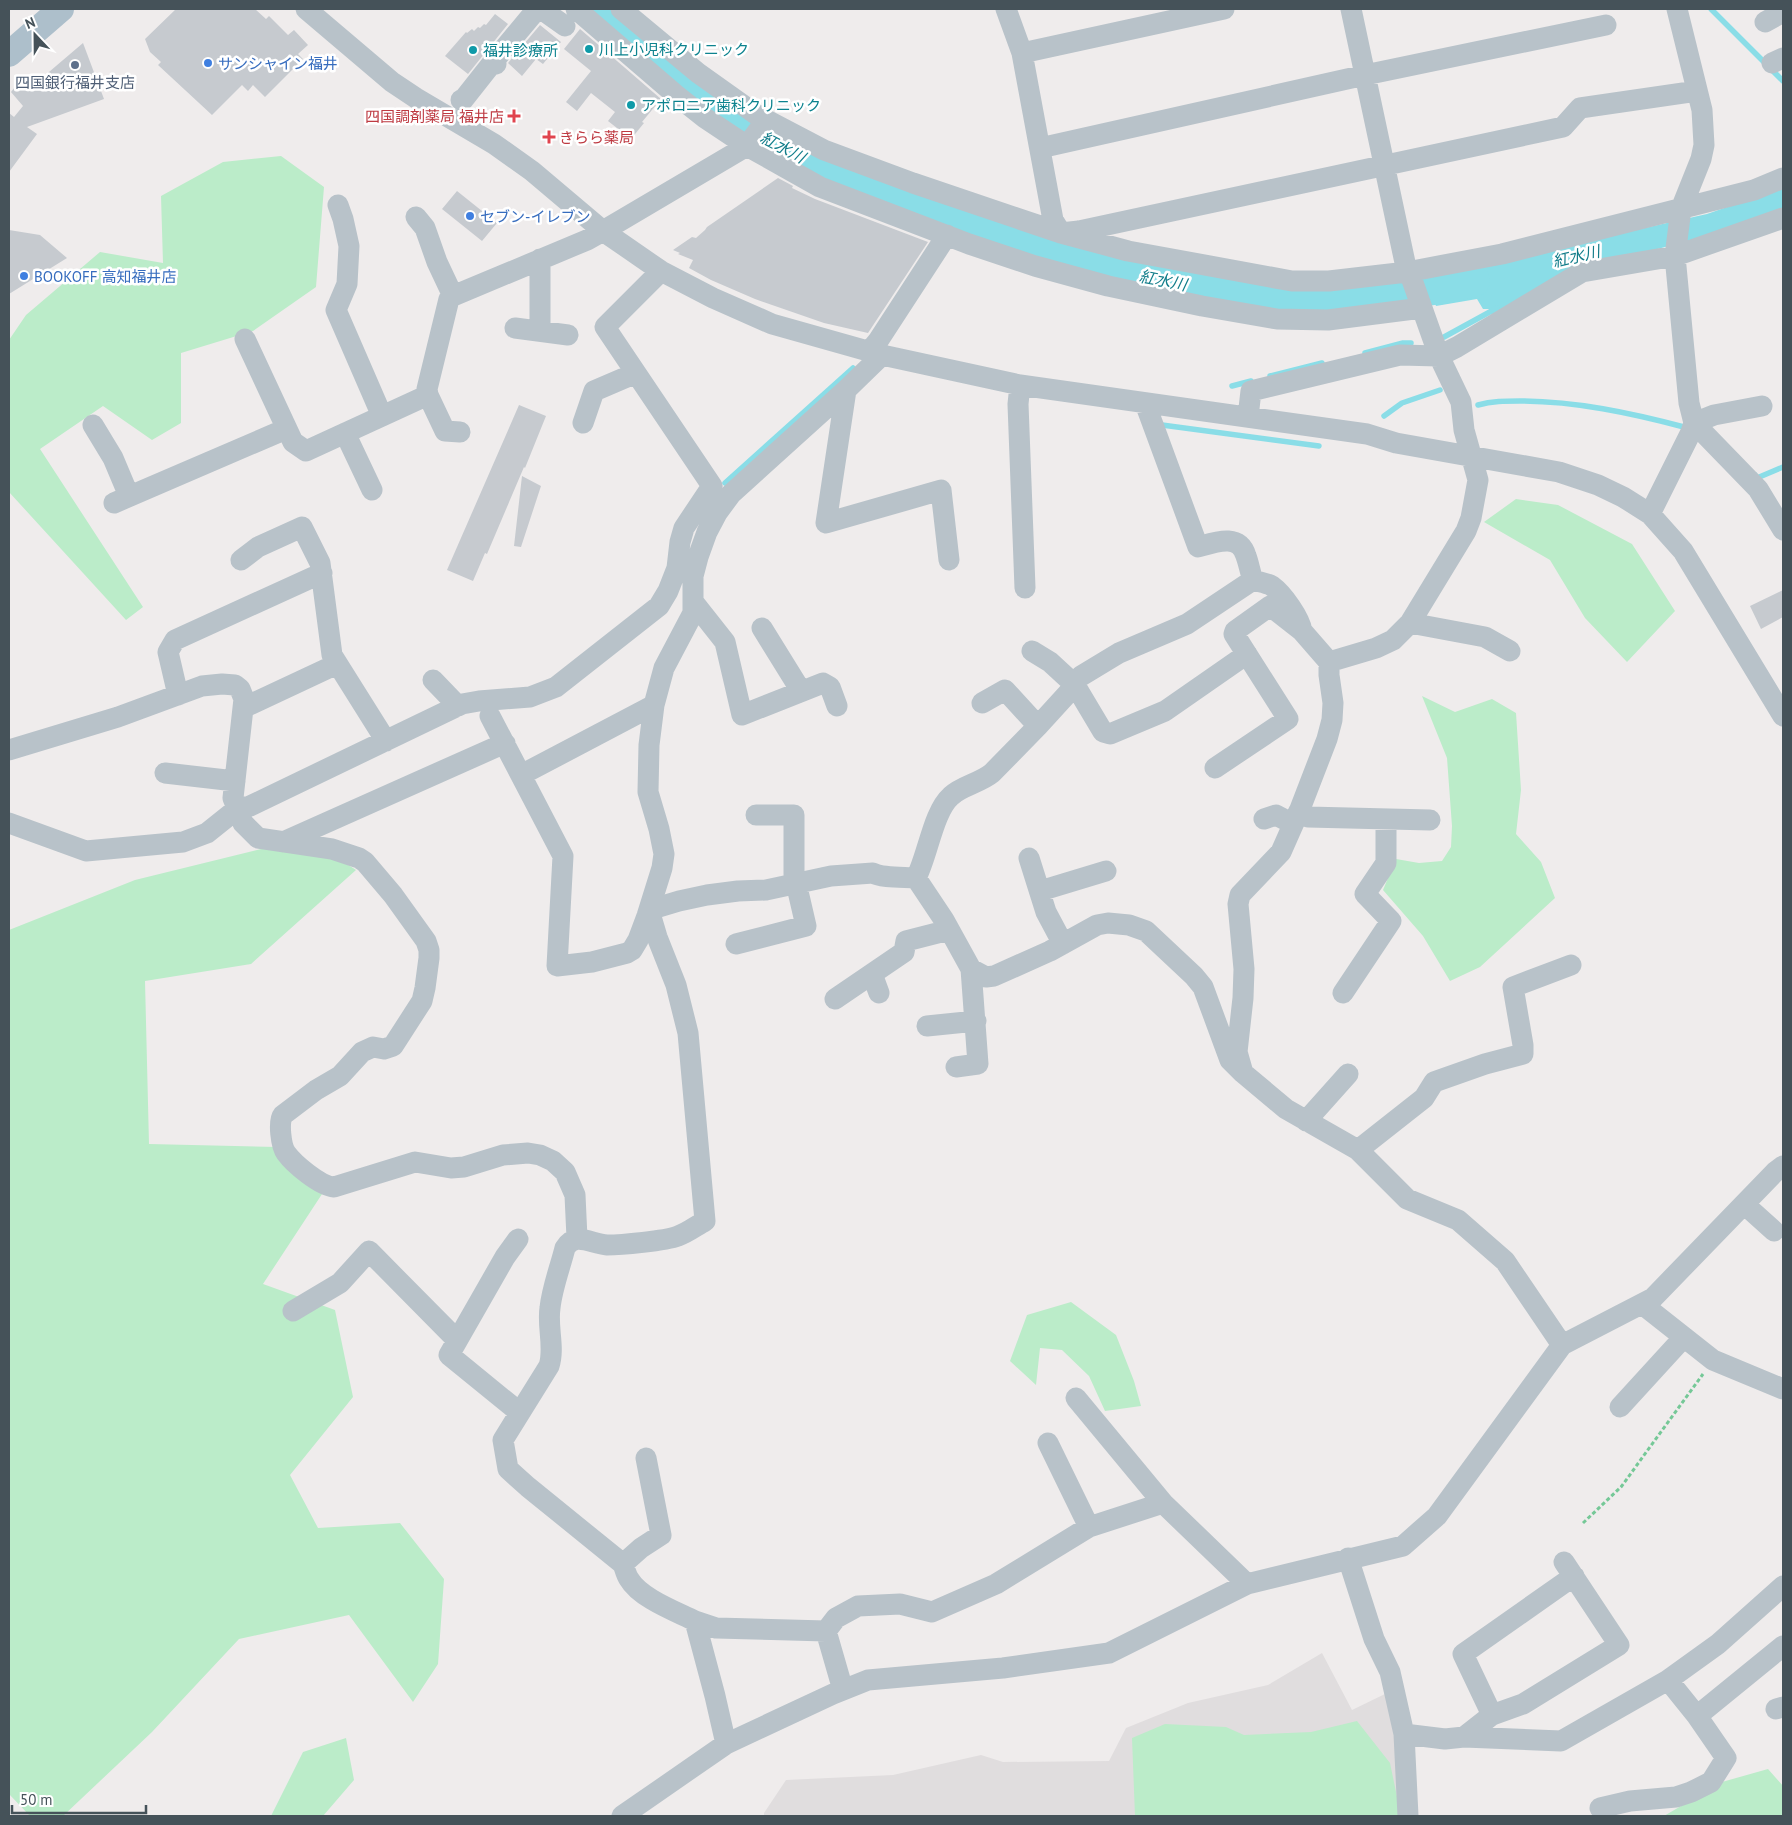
<svg xmlns="http://www.w3.org/2000/svg" width="1792" height="1825" font-family="'PT Sans','Noto Sans JP',sans-serif">
<style>
.education{fill:#e0ddde}
.green{fill:#bbecc9}
.water{fill:#8adde7}
.lines{fill:none;stroke-linecap:round;stroke-linejoin:round}
.stream{stroke:#8adde7;stroke-width:5.5}
.river{stroke:#8adde7;stroke-width:32}
.building{fill:#c6cacf}
.path{stroke:#75c897;stroke-width:3;stroke-dasharray:4 2.5;stroke-linecap:butt}
.minor{stroke:#b8c2c9;stroke-width:21}
.major{stroke:#adbfcb;stroke-width:26}
.culture-dot{fill:#0f9aa8;stroke:#fff;stroke-width:2}
.shop-dot{fill:#3f7fe0;stroke:#fff;stroke-width:2}
.service-dot{fill:#5c6f8a;stroke:#fff;stroke-width:2}
.health-dot{fill:#e0444e;stroke:#fff;stroke-width:2}
.labels{text-anchor:middle;dominant-baseline:central;stroke-width:5;stroke-linejoin:round;paint-order:stroke}
.culture-label{font-size:15px;fill:#0d838f;stroke:#fff;text-anchor:start}
.shop-label{font-size:15px;fill:#366cbe;stroke:#fff;text-anchor:start}
.service-label{font-size:15px;fill:#4e5e75;stroke:#fff}
.health-label{font-size:15px;fill:#be3a42;stroke:#fff;text-anchor:end}
.water-label{font-size:16px;font-style:italic;fill:#127d8a;stroke:#fff}
</style>
<rect width="100%" height="100%" fill="#efecec"/>
<path class="education" d="M1322,1653l30,57 35,-17 22,123h-645v-3l22,-33 107,-5 88,-20 22,7 106,-1 17,-33 62,-25 80,-18z"/>
<path class="green" d="M281,156l43,31 -8,100 -63,44 -72,22v70l-29,17 -49,-34 -63,43 103,158 -17,13 -117,-128v-152l17,-25 74,-63 63,11 -2,-67 62,-34z
M1516,499l42,6 74,39 43,67 -48,51 -42,-44 -35,-58 -66,-38z
M1422,696l33,16 37,-13 24,14 5,77 -5,44 25,28 14,36 -75,69 -30,14 -27,-45 -40,-46 13,-31 23,4 23,-2 9,-14 1,-21 -5,-68z
M273,846l57,7 26,17 -105,94 -106,17 4,163 128,3 47,44 -61,93 72,26 18,87 -63,78 28,53 82,-5 44,56 -6,85 -25,38 -64,-87 -110,24 -87,93 -89,84h-33l-21,-22v-864l126,-50z
M1071,1302l45,33 18,46 7,25 -36,5 -16,-35 -27,-26 -22,-2 -4,37 -26,-24 17,-46z
M1357,1721l33,42 11,53h-266l-3,-78 33,-14 61,3 18,8 67,-3z
M346,1738l8,42 -31,36h-52l32,-64z
M1768,1769l15,17v30h-119l58,-34z"/>
<path class="water" d="M1783,184v30l-20,8 -180,46 -90,49 -4,-8h-6l-6,-10 -41,7 -9,-23 4,-7 276,-62 40,-14z"/>
<g class="lines">
<path class="stream" d="M1711,9l72,72
M1444,337l53,-29
M1365,353l38,-10h8
M1270,376l52,-13
M1232,386l19,-5
M1478,405c14,-4 27,-4 42,-4 55,0 111,12 164,26
M1384,416l18,-13 38,-13
M1162,425l157,21
M1755,475l2,3 26,-11
M725,483l128,-115"/>
<path class="river" d="M599,9l77,66 74,54 25,15 64,33 185,69 89,24 162,31 53,5 69,-13 45,-5 32,-7"/>
</g>
<path class="building" d="M176,9h79l11,10 3,-3 19,19 6,-5 14,15 -10,9 5,5 -38,38 -12,-12 -5,6 -6,-6 -30,30 -54,-50 3,-3 -11,-10 -5,-13z
M495,14l13,10 -40,50 -23,-18 21,-24 1,1 5,-4 2,2 4,-4 2,1 4,-4 2,1z
M540,25l21,17 -18,22 -7,-5 -14,17 -14,-13z
M580,29l81,70 -19,23 2,1 -13,16 -23,-18 7,-9 -24,-19 -14,18 -11,-9 25,-31 -27,-22z
M83,43l21,56 -77,28 10,7 -28,38v-59l5,4 9,-11 -12,-14 11,-14 7,11z
M778,178l15,8 -1,2 23,11 113,43 -60,91 -44,-10 -69,-24 -44,-19 -22,-12 4,-8 -15,-6 2,-1 -7,-3 19,-13 4,1 9,-8 2,-3z
M457,191l40,32 -15,18 -40,-32z
M9,230l31,5 27,23 -58,36z
M519,405l27,11 -21,52 -1,-1 -37,87 -2,-1 -12,28 -26,-11z
M522,476l19,10 -20,61 -7,-1z
M1783,590v27l-22,12 -11,-23z"/>
<g class="lines">
<path class="path" d="M1583,1523l38,-36 82,-113"/>
<path class="minor" d="M306,9l86,73 24,16 78,46 38,27 71,60 58,40 52,27 59,26 110,31 138,30 347,49 29,9 163,29 39,13 25,12 27,17 33,37 100,165
M541,9l24,17
M576,9l100,86 29,23 42,28 73,41 149,57 66,22 73,20 94,20 75,13 51,1 94,-12
M621,9l77,64 59,42 67,35 89,33 148,50 67,18 164,30h37l78,-9 95,-18 252,-64 29,-12
M1006,9l16,44 31,167 8,13 18,-2 484,-104 17,-19 117,-17
M1351,9l56,263 4,5 28,79 22,46 3,28 14,50 -7,38 -5,13 -56,92 -17,17 -17,8 -47,14v13l4,28 -1,17 -5,19 -27,70 -19,43 -41,43 -2,9 6,65 -1,29 -6,54 6,21 43,36 72,41 49,49 51,21 47,41 57,84
M1765,22l18,-10
M1022,53l202,-44
M1772,63l11,-5
M496,64l-3,-2 44,-53
M461,100h2l30,-38
M1040,148l325,-73 241,-50
M338,205l5,14 6,27 -2,38 -11,26 46,106
M416,217l9,11 12,34 16,34
M515,328l53,7
M540,330v-71
M245,339l48,103 13,9 122,-56 -1,-6 22,-90 4,-3 134,-56 16,-9 144,-85 19,-26
M869,352l9,-11 69,-106
M1020,385l-2,19 7,184
M846,390l-20,133 115,-33 8,70
M428,395l17,36 15,1
M1145,403l53,144c18,-5 41,-14 48,9 3,8 4,16 7,24
M1248,417l3,-26 149,-36 39,1 18,-9 125,-75 93,-16 108,-38
M583,423l11,-32 42,-18
M1694,423l64,66 25,41
M1694,423l20,-8 48,-9
M93,425l20,33 16,38
M345,433l27,57
M114,503l172,-74
M1650,514l41,-82 3,-9 -5,-20 -14,-147 6,-47 20,-50 3,-14 -2,-35 -25,-101
M241,560l17,-13 44,-20 18,36 12,92 54,86
M695,604l30,38 17,73 81,-32 7,4 7,19
M1410,623l75,14 25,14
M762,628l39,63
M1032,651l18,11 25,23 28,47 7,2 55,-23 82,-57
M433,680l25,26
M178,695l-10,-43 7,-12 147,-67
M982,703l23,-13 33,36
M243,708l94,-44
M490,716l73,140 -6,110 35,-4 35,-9 5,-3 6,-10 9,-24 15,-48 2,-14 -5,-25 -11,-37 1,-47 5,-40 10,-37 29,-55v-37l5,-19 9,-25 10,-19 14,-19 115,-104 36,-35
M9,750l109,-33 84,-31 20,-2 13,1 5,4 4,10 -11,99 10,25 15,15 74,11 27,9 6,4 28,33 33,46 3,9v8l-4,30 -3,13 -29,45 -9,3 -11,-2 -11,5 -22,24 -24,14 -33,25c-5,6 -2,31 3,38 8,11 34,33 48,34l81,-25 36,6 13,-1 39,-12 25,-2 12,2 13,6 12,11 10,23 2,43
M1215,768l73,-49 -54,-85 1,-3 35,-25 32,25 27,31
M165,773l70,8
M521,775l133,-70
M1298,813l10,4 122,3
M1264,819l12,-4 17,9
M9,823l77,28 97,-9 24,-9 30,-24 13,-3 212,-102 17,-3 51,-4 26,-10 103,-81 9,-15 9,-23 3,-26 4,-14 28,-42 -107,-159 56,-56
M283,842l222,-99
M1029,858l17,54 17,32
M916,878c12,-23 17,-66 35,-82 10,-10 29,-13 41,-23l46,-47 31,-34 12,-16 38,-23 68,-29 66,-44c6,2 14,3 19,6 11,8 28,32 30,45
M1040,891l66,-20
M736,944l70,-18 -12,-52v-59h-38
M872,974l7,19
M1343,993l48,-72 -26,-27 21,-31v-44
M835,999l69,-47 2,-11 43,-11
M927,1026l49,-5
M956,1067l22,-3 -7,-95
M1306,1121l42,-47
M1358,1150l66,-52 10,-16 51,-18 38,-10v-9l-10,-58 58,-22
M1744,1204l30,27
M518,1239l-13,18 -56,98 70,57
M1642,1304l71,56 70,29
M293,1311l47,-28 29,-32 88,89
M1076,1398l87,105 84,81
M1620,1407l64,-70
M1048,1443l41,84
M1348,1558l26,81 16,33 14,62 4,82
M623,1564l18,-16 20,-13 -15,-77
M695,1621l21,7 110,3 17,59
M826,1631l10,-13 22,-12 42,-2 32,8 64,-28 93,-57 74,-24
M1776,1709l7,-2
M1492,1715l-29,-61 111,-78
M1697,1716l86,-70
M1404,1734l41,5 19,-2 97,4 107,-61 50,-36 65,-58
M1464,1737l28,-22 31,-11 96,-59 -55,-83
M726,1744l-11,-48 -20,-75c-20,-10 -55,-23 -66,-42 -3,-4 -4,-10 -6,-15l-95,-77 -20,-18 -5,-29 46,-74c6,-18 -2,-39 1,-58 2,-20 10,-40 15,-60 10,-17 26,-4 42,-3 14,0 58,-4 71,-9 9,-3 18,-10 27,-15l-17,-188 -12,-48 -19,-48 -8,-27 30,-9 28,-6 31,-4 28,-1 65,-14 42,-3c8,5 32,4 43,5l28,42 27,49 15,8 8,-1 56,-25 47,-26 11,-2 21,2 17,6 48,45 9,11 27,73 13,13
M1600,1808l30,-7 46,-4 15,-5 20,-10 15,-24 -29,-42 -29,-36
M622,1816l104,-72 107,-50 35,-14 135,-12 106,-15 138,-69 156,-38 34,-30 125,-171 91,-47 122,-126 8,-6"/>
<path class="major" d="M9,54l52,-45"/>
</g>
<g class="culture-dot">
<circle cx="589" cy="49" r="5"/>
<circle cx="473" cy="50" r="5"/>
<circle cx="631" cy="105" r="5"/>
</g>
<g class="shop-dot">
<circle cx="208" cy="63" r="5"/>
<circle cx="470" cy="216" r="5"/>
<circle cx="24" cy="276" r="5"/>
</g>
<circle class="service-dot" cx="75" cy="65" r="5"/>
<g class="health-dot">
<path d="M511.5 108.5h5v5h5v5h-5v5h-5v-5h-5v-5h5z"/>
<path d="M546.5 129.5h5v5h5v5h-5v5h-5v-5h-5v-5h5z"/>
</g>
<g class="labels">
<g class="culture-label">
<text x="599" y="49">川上小児科クリニック</text>
<text x="483" y="50">福井診療所</text>
<text x="641" y="105">アポロニア歯科クリニック</text>
</g>
<g class="shop-label">
<text x="218" y="63">サンシャイン福井</text>
<text x="480" y="216">セブン-イレブン</text>
<text x="34" y="276">BOOKOFF 高知福井店</text>
</g>
<g class="service-label">
<text x="75" y="82">四国銀行福井支店</text>
</g>
<g class="health-label">
<text x="504" y="116">四国調剤薬局 福井店</text>
<text x="559" y="137" text-anchor="start">きらら薬局</text>
</g>
<g class="water-label">
<text transform="translate(783 147) rotate(28)">紅水川</text>
<text transform="translate(1576 256) rotate(-13)">紅水川</text>
<text transform="translate(1163 280) rotate(11)">紅水川</text>
</g>
</g>
<rect width="1792" height="1825" fill="none" stroke="#455259" stroke-width="20"/>
<g transform="translate(35 35) rotate(338)" stroke="#ffffff" stroke-width="4" paint-order="stroke">
<path d="M0-4L9 19L0 12L-9 19Z" fill="#455259"/>
<text y="-8" font-size="14" font-weight="bold" text-anchor="middle" fill="#455259">N</text>
</g>
<path d="M12 1805v8h134v-8" fill="none" stroke="#455259" stroke-width="2.5"/>
<text x="20" y="1805" font-size="15" fill="#455259" stroke="#ffffff" stroke-width="4" paint-order="stroke">50 m</text>
</svg>
